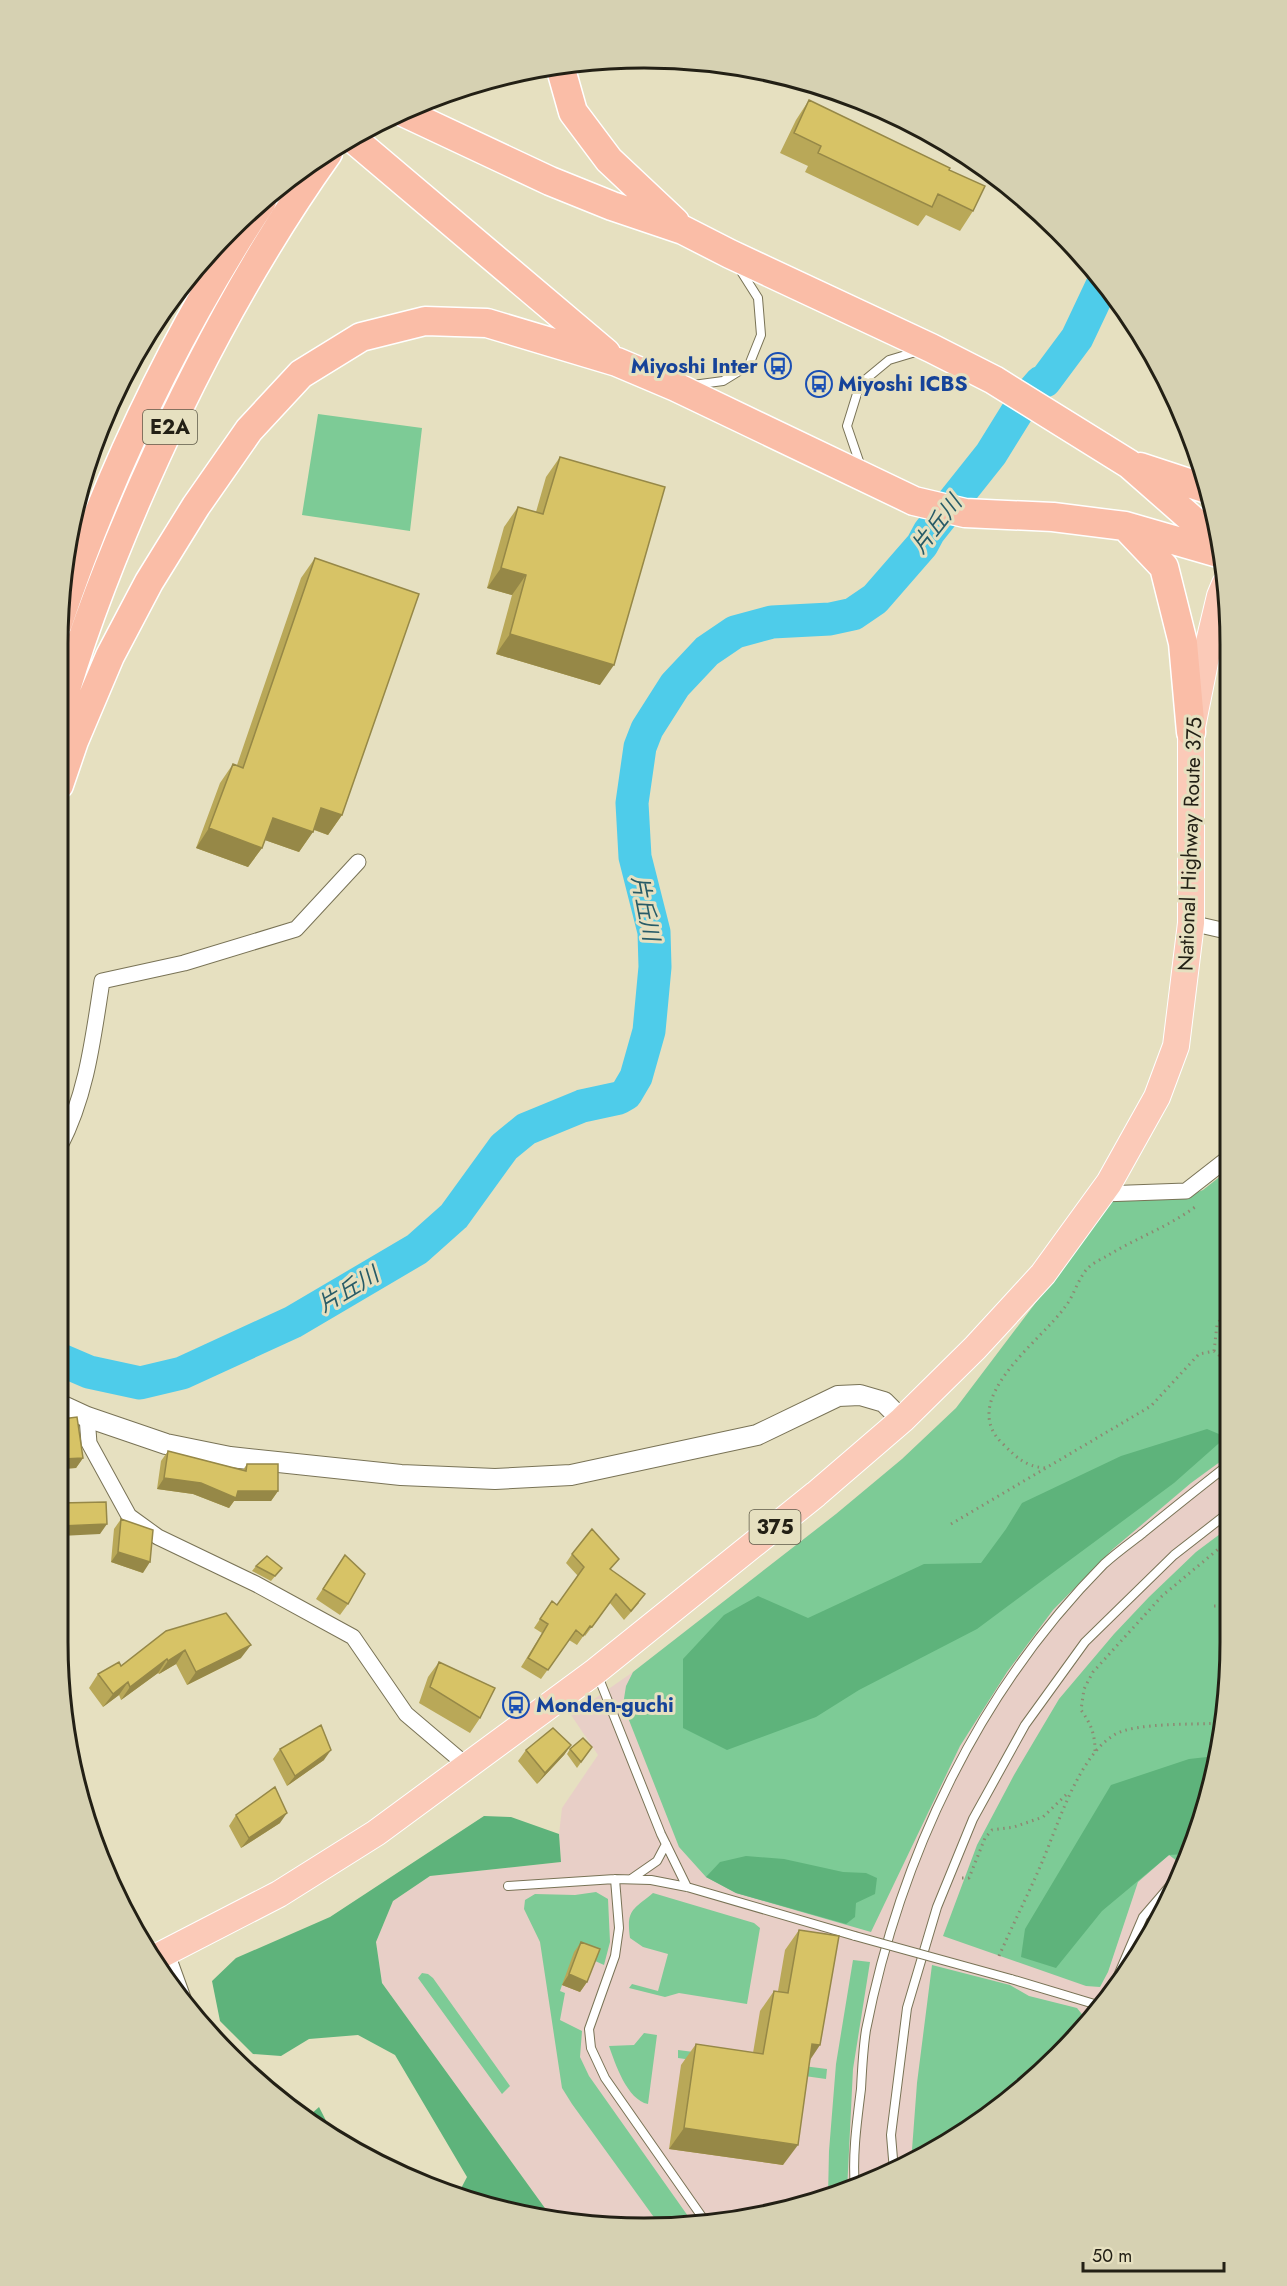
<svg xmlns="http://www.w3.org/2000/svg" width="1287" height="2286" font-family="Jost,'Noto Sans JP',sans-serif">
<style>
.industrial{fill:#e8cfc7}
.green{fill:#7dcb96}
.forest{fill:#5eb37b}
.lines{fill:none;stroke-linecap:round;stroke-linejoin:round}
.river{stroke:#4eccea;stroke-width:33}
.service-casing{stroke:#797356;stroke-width:10}
.minor-casing{stroke:#797356;stroke-width:17}
.tertiary-casing{stroke:#797356;stroke-width:22}
.trunk-casing{stroke:#fff;stroke-width:28}
.motorway-casing{stroke:#fff;stroke-width:31}
.path{stroke:#8d8972;stroke-width:3;stroke-dasharray:1.5 4.5;stroke-linecap:butt}
.service{stroke:#fff;stroke-width:8}
.minor{stroke:#fff;stroke-width:15}
.tertiary{stroke:#fff;stroke-width:20}
.trunk{stroke:#fbcab8;stroke-width:26}
.motorway{stroke:#fabda7;stroke-width:28}
.service-bridge-casing{stroke:#797356;stroke-width:10;stroke-linecap:butt}
.service-bridge{stroke:#fff;stroke-width:8}
.wall{fill:#b9a858}
.shaded-wall{fill:#968847}
.building{fill:#d7c366;stroke:#968847;stroke-width:1.5}
.labels{text-anchor:middle;dominant-baseline:central;stroke-width:6;stroke-linejoin:round;paint-order:stroke}
.shield{fill:#e6e0c0;stroke:#5e5a48;stroke-width:1.5}
.shield-label{font-size:20px;font-weight:bold;fill:#232015}
.transit-label{font-size:21px;font-weight:bold;fill:#164399;stroke:#e6e0c0;text-anchor:start}
.street-label{font-size:21px;fill:#232015;stroke:#e6e0c0}
.water-label{font-size:22px;font-style:italic;fill:#275b67;stroke:#e6e0c0}
.rim{fill:none;stroke:#232015;stroke-width:3}
</style>
<rect width="100%" height="100%" fill="#e6e0c0"/>
<path class="industrial" d="M1227,1171l2,510 -19,114 -59,141 -66,93 -55,55 -93,66 -69,34 -110,34 -76,10 -115,-4 -12,-2 -173,-239 -6,-41 17,-41 37,-25 131,-14 -2,-28 3,-26 36,-53 -27,-40 62,-43 203,-158 66,-55 54,-51 159,-210h67l21,-8z"/>
<path class="green" d="M318,414l104,14 -12,103 -108,-16z
M1227,1171l1,285 -37,27 -78,66 -60,61 -46,62 -47,74 -89,186 -135,-39 -30,-16 -27,-30 -56,-142 3,-19 7,-14 203,-158 66,-55 54,-51 159,-210h67l21,-8z
M1228,1528l1,153 -19,114 -29,69 -12,-9 -31,27 -30,90 -8,15 -14,-1 -143,-50 34,-91 37,-70 45,-76 55,-65 35,-37 47,-45z
M596,1892l12,7 2,43 -6,23 -11,-5 -31,25 -2,6 5,2 -5,27 22,11 -2,26 9,19 106,150 -34,1 -89,-123 -10,-16 -22,-146 -16,-33 1,-9 10,-6 40,1z
M653,1893l101,30 6,5 -13,76 -68,-11 -14,4 -36,-9 3,-4 26,7 10,-37 -25,-7 -13,-9c-4,-29 3,-28 23,-45z
M853,1960l17,2 -17,107 -6,122 -19,5 1,-45 7,-87z
M932,1965l78,20 19,11 48,12 12,15 -59,61 -93,66 -26,13 6,-80z
M422,1973l6,1 5,4 77,108 -8,8 -84,-116z
M644,2033l13,2 -9,69c-21,-4 -33,-41 -39,-58l25,-1z
M678,2050l149,19 -1,10 -148,-21z"/>
<path class="forest" d="M1207,1429l19,8 -52,46 -197,146 -118,61 -43,27 -89,33 -44,-22v-69l41,-44 34,-19 50,22 116,-54 57,-1 25,-34 16,-26 99,-47z
M1216,1756l-6,39 -25,59 -16,1 -67,56 -46,57 -35,-11 4,-28 86,-144 78,-26z
M484,1816l27,1 48,17 2,28 -131,14 -37,25 -17,41 6,41 173,239 -64,-13 -34,-13 10,-19 -72,-122 -37,-20 -49,4 -28,17 -28,-2 -33,-33 -8,-40 24,-23 94,-41z
M746,1856l38,3 59,13 23,1 11,5 -2,16 -19,9 -1,14 -9,7 -110,-31 -30,-16 14,-15z
M319,2107l18,35 -17,-11 -10,-16z"/>
<g class="lines">
<path class="river" d="M61,1360l28,12 51,11 42,-10 111,-51 124,-73 37,-33 50,-69 22,-18 56,-23 37,-8 7,-4 10,-17 13,-46 6,-64 -1,-35 -19,-75 -3,-54 8,-56 7,-18 28,-44 32,-34 28,-19 37,-10 58,-3 23,-5 22,-15 47,-54 7,-13 62,-78 31,-50 19,-22 4,-1 32,-43 26,-55"/>
<defs>
<path id="service" d="M693,385l30,-4 26,-16 12,-30 -3,-37 -19,-30
M861,467l-14,-41 13,-42 29,-24 30,-9
M598,1676l63,158 26,53
M615,1879l4,49 -4,28 -26,73 2,19 14,30 102,146
M631,1879l26,-18 9,-17
M508,1886l107,-7 36,1 36,7 168,49
M1011,1979l90,27
M1111,1992l32,-75 31,-36
M894,2171l-3,-36 16,-127 30,-101 36,-88 52,-94 60,-83 89,-87 54,-42
M855,2188c-3,-32 2,-67 6,-99 1,-20 2,-40 5,-59 34,-173 113,-340 238,-466 12,-11 26,-21 39,-31 28,-23 57,-46 85,-68"/>
<path id="minor" d="M1191,923l35,8
M60,1146c27,-52 33,-108 42,-165l82,-18 112,-34 62,-67
M1102,1194l84,-3 41,-32
M87,1417l2,26 40,73 29,21 98,47 97,53 53,77 60,51
M166,1951l21,58"/>
<path id="tertiary" d="M61,1405l26,12 79,27 64,13 171,18 94,4 76,-4 186,-40 81,-39 22,-1 24,7 18,18"/>
<path id="trunk" d="M153,1959l126,-65 97,-61 220,-162 220,-177 86,-74 73,-72 68,-74 66,-91 48,-86 19,-51 15,-123v-191l18,-90 11,-46 5,-12"/>
<path id="motorway" d="M560,66l13,46 36,48 66,62
M401,111l149,70 62,25 71,24 47,24 201,94 63,32 135,84 90,79
M352,138l254,215
M1140,467l67,22
M1126,527l38,40 19,76 8,89
M58,623c50,-148 119,-292 204,-422
M59,713c22,-79 52,-155 85,-230 51,-115 111,-227 184,-330
M59,785l15,-44 36,-85 39,-74 47,-76 53,-76 52,-56 60,-37 64,-16 62,2 130,39 59,25 238,114 51,12 88,4 72,9 97,28"/>
</defs>
<use href="#service" class="service-casing"/>
<use href="#minor" class="minor-casing"/>
<use href="#tertiary" class="tertiary-casing"/>
<use href="#trunk" class="trunk-casing"/>
<use href="#motorway" class="motorway-casing"/>
<path class="path" d="M1214,1351l3,-26 11,-18
M1045,1468c-20,-2 -28,-10 -42,-24 -47,-44 37,-102 62,-137 9,-11 13,-29 23,-39 5,-5 13,-9 19,-12 29,-18 61,-29 88,-49
M951,1524l200,-118 48,-52 15,-3 14,12
M1214,1606h15
M1095,1751c0,-17 -4,-27 -14,-41l3,-21 9,-17 69,-76 66,-55
M962,1878h7l16,-40 7,-8 22,-3 29,-10 26,-25
M999,1956c14,-32 30,-63 44,-96 15,-36 36,-104 71,-125 21,-13 81,-10 108,-12"/>
<use href="#service" class="service"/>
<use href="#minor" class="minor"/>
<use href="#tertiary" class="tertiary"/>
<use href="#trunk" class="trunk"/>
<use href="#motorway" class="motorway"/>
<defs>
<path id="service-bridge" d="M855,1936l156,43"/>
</defs>
<use href="#service-bridge" class="service-bridge-casing"/>
<use href="#service-bridge" class="service-bridge"/>
</g>
<path class="wall" d="M809,100l140,70 24,41 -13,20 -34,-16 -8,11 -113,-54 3,-6 -28,-13 16,-33z
M560,457l40,228 -104,-31 16,-59 -25,-7 17,-61 14,-20 18,5 10,-35z
M315,558l27,257 -14,20 -14,-5 -15,22 -34,-12 -3,8 -14,19 -52,-19 24,-65 13,-19 4,1 64,-187z
M62,1419l21,39 -7,10 -15,1v-48z
M168,1451l75,19 4,-6 31,27 -7,10h-37l-5,7 -36,-14 -36,-5 4,-28z
M121,1519l22,54 -32,-11 3,-33z
M572,1554l39,15 28,34 -15,17 -14,-17 -25,33 -1,-1 -7,10 -8,-5 -28,39 -20,-12 21,-34 -8,-5 18,-27 5,4 21,-29 -12,-13z
M345,1555l3,49 -8,11 -24,-16z
M256,1566l26,2 -11,13 -19,-10z
M166,1631l75,27 -54,27 -11,-21 -17,10 -1,-1 -37,27 -2,-5 -16,12 -14,-19 9,-14 23,-8z
M439,1662l41,56 -10,15 -51,-30 9,-26z
M571,1745l-7,10 -27,29 -19,-23 8,-11z
M592,1747l-15,21 -10,-14 3,-5z
M280,1749l44,11 -37,26 -14,-27z
M236,1815l44,8 -39,25 -12,-22z
M799,1930l11,130 -27,105 -114,-16 12,-84 15,-21 57,9 7,-42 14,-20h4l7,-41z
M581,1942l6,40 -7,10 -18,-7 12,-33z"/>
<path class="shaded-wall" d="M501,568l25,7 -14,20 -25,-7z
M510,634l104,31 -14,20 -104,-31z
M321,808l21,7 -14,20 -21,-8z
M273,818l40,14 -14,20 -40,-14z
M209,828l53,20 -14,19 -52,-19z
M83,1458l-7,10 -15,1v-7l2,-3z
M164,1478l37,5 37,8h40l-7,10h-37l-5,7 -36,-14 -36,-5z
M107,1524l-7,10 -39,2v-10z
M118,1552l32,10 -7,11 -32,-11z
M251,1645l-10,13 -54,27 9,-13z
M185,1650l-9,14 -17,10 9,-13z
M167,1659l-9,14 -37,27 9,-13z
M128,1682l-9,13 -16,12 10,-13z
M571,1745l-7,10 -27,29 8,-11z
M331,1750l-7,10 -37,26 8,-10z
M287,1813l-7,10 -39,25 8,-10z
M569,1974l18,8 -7,10 -18,-7z
M812,2044l8,1 -14,21z
M684,2128l114,17 -15,20 -114,-16z"/>
<path class="building" d="M809,100l141,68 -1,2 36,16 -12,25 -35,-17 -6,13 -114,-54 3,-7 -27,-13z
M560,457l105,30 -51,178 -104,-31 16,-59 -25,-7 17,-61 25,7z
M315,558l104,36 -77,221 -21,-7 -8,24 -40,-14 -11,30 -53,-20 24,-64 10,4z
M77,1417l6,41 -20,1 -1,-40z
M168,1451l78,20 1,-7h31v27h-40l-2,7 -35,-15 -37,-5z
M106,1502l1,22 -46,2v-23z
M121,1519l32,11 -3,32 -32,-10z
M592,1529l27,30 -9,10 35,25 -14,17 -15,-17 -24,33 -2,-1 -7,10 -7,-6 -28,40 -20,-12 20,-34 -8,-5 12,-18 5,4 27,-38 -12,-13z
M345,1555l20,19 -17,30 -25,-15z
M267,1556l15,12 -7,8 -19,-10z
M226,1613l25,32 -55,27 -11,-22 -17,11 -1,-2 -37,28 -2,-5 -15,12 -15,-20 21,-12 2,4 45,-35z
M439,1662l56,26 -15,30 -50,-31z
M321,1725l10,25 -36,26 -15,-27z
M553,1728l18,17 -26,28 -19,-23z
M583,1738l9,9 -11,15 -11,-13z
M275,1787l12,26 -38,25 -13,-23z
M799,1930l40,6 -19,109 -8,-1 -14,101 -114,-17 12,-84 67,10 11,-63 14,2z
M581,1942l19,7 -13,33 -18,-8z"/>
<defs>
<symbol id="bus-ring" viewBox="-11 -11 22 22"><circle r="9.5" fill="#e6e0c0" stroke="#1a4fb4" stroke-width="1.5"/><path d="M-5-6H5V4H4V6H2V4H-2V6H-4V4H-5ZM-3.5-4V0h7V-4ZM-3.5 1.2v1.5H-2V1.2ZM2 1.2v1.5H3.5V1.2Z" fill="#1a4fb4"/></symbol>
</defs>
<g fill-rule="evenodd">
<use href="#bus-ring" x="763" y="351" width="30" height="30"/>
<use href="#bus-ring" x="804" y="369" width="30" height="30"/>
<use href="#bus-ring" x="501" y="1690" width="30" height="30"/>
</g>
<g class="labels">
<g class="shield">
<rect x="143" y="410" width="54" height="34" rx="4.5"/>
<rect x="749.5" y="1510" width="51" height="34" rx="4.5"/>
</g>
<g class="shield-label">
<text x="170" y="427">E2A</text>
<text x="775" y="1527">375</text>
</g>
<g class="transit-label">
<text x="758" y="366" text-anchor="end">Miyoshi Inter</text>
<text x="838" y="384">Miyoshi ICBS</text>
<text x="536" y="1705">Monden-guchi</text>
</g>
<g class="street-label">
<text transform="translate(1190 844) rotate(-88)">National Highway Route 375</text>
</g>
<g class="water-label">
<text transform="translate(936 524) rotate(-52)">片丘川</text>
<text transform="translate(646 908) rotate(79)">片丘川</text>
<text transform="translate(348 1289) rotate(-31)">片丘川</text>
</g>
</g>
<path d="M0 0H1287V2286H0ZM644 68H644A576 576 0 0 1 1220 644V1642A576 576 0 0 1 644 2218H644A576 576 0 0 1 68 1642V644A576 576 0 0 1 644 68Z" fill="#d6d1b2" fill-rule="evenodd"/>
<path class="rim" d="M644 68H644A576 576 0 0 1 1220 644V1642A576 576 0 0 1 644 2218H644A576 576 0 0 1 68 1642V644A576 576 0 0 1 644 68Z"/>
<path d="M1083 2262v9h141v-9" fill="none" stroke="#232015" stroke-width="3"/>
<text x="1092" y="2262" font-size="18" fill="#232015" stroke="#e6e0c0" stroke-width="4.5" paint-order="stroke">50 m</text>
</svg>
